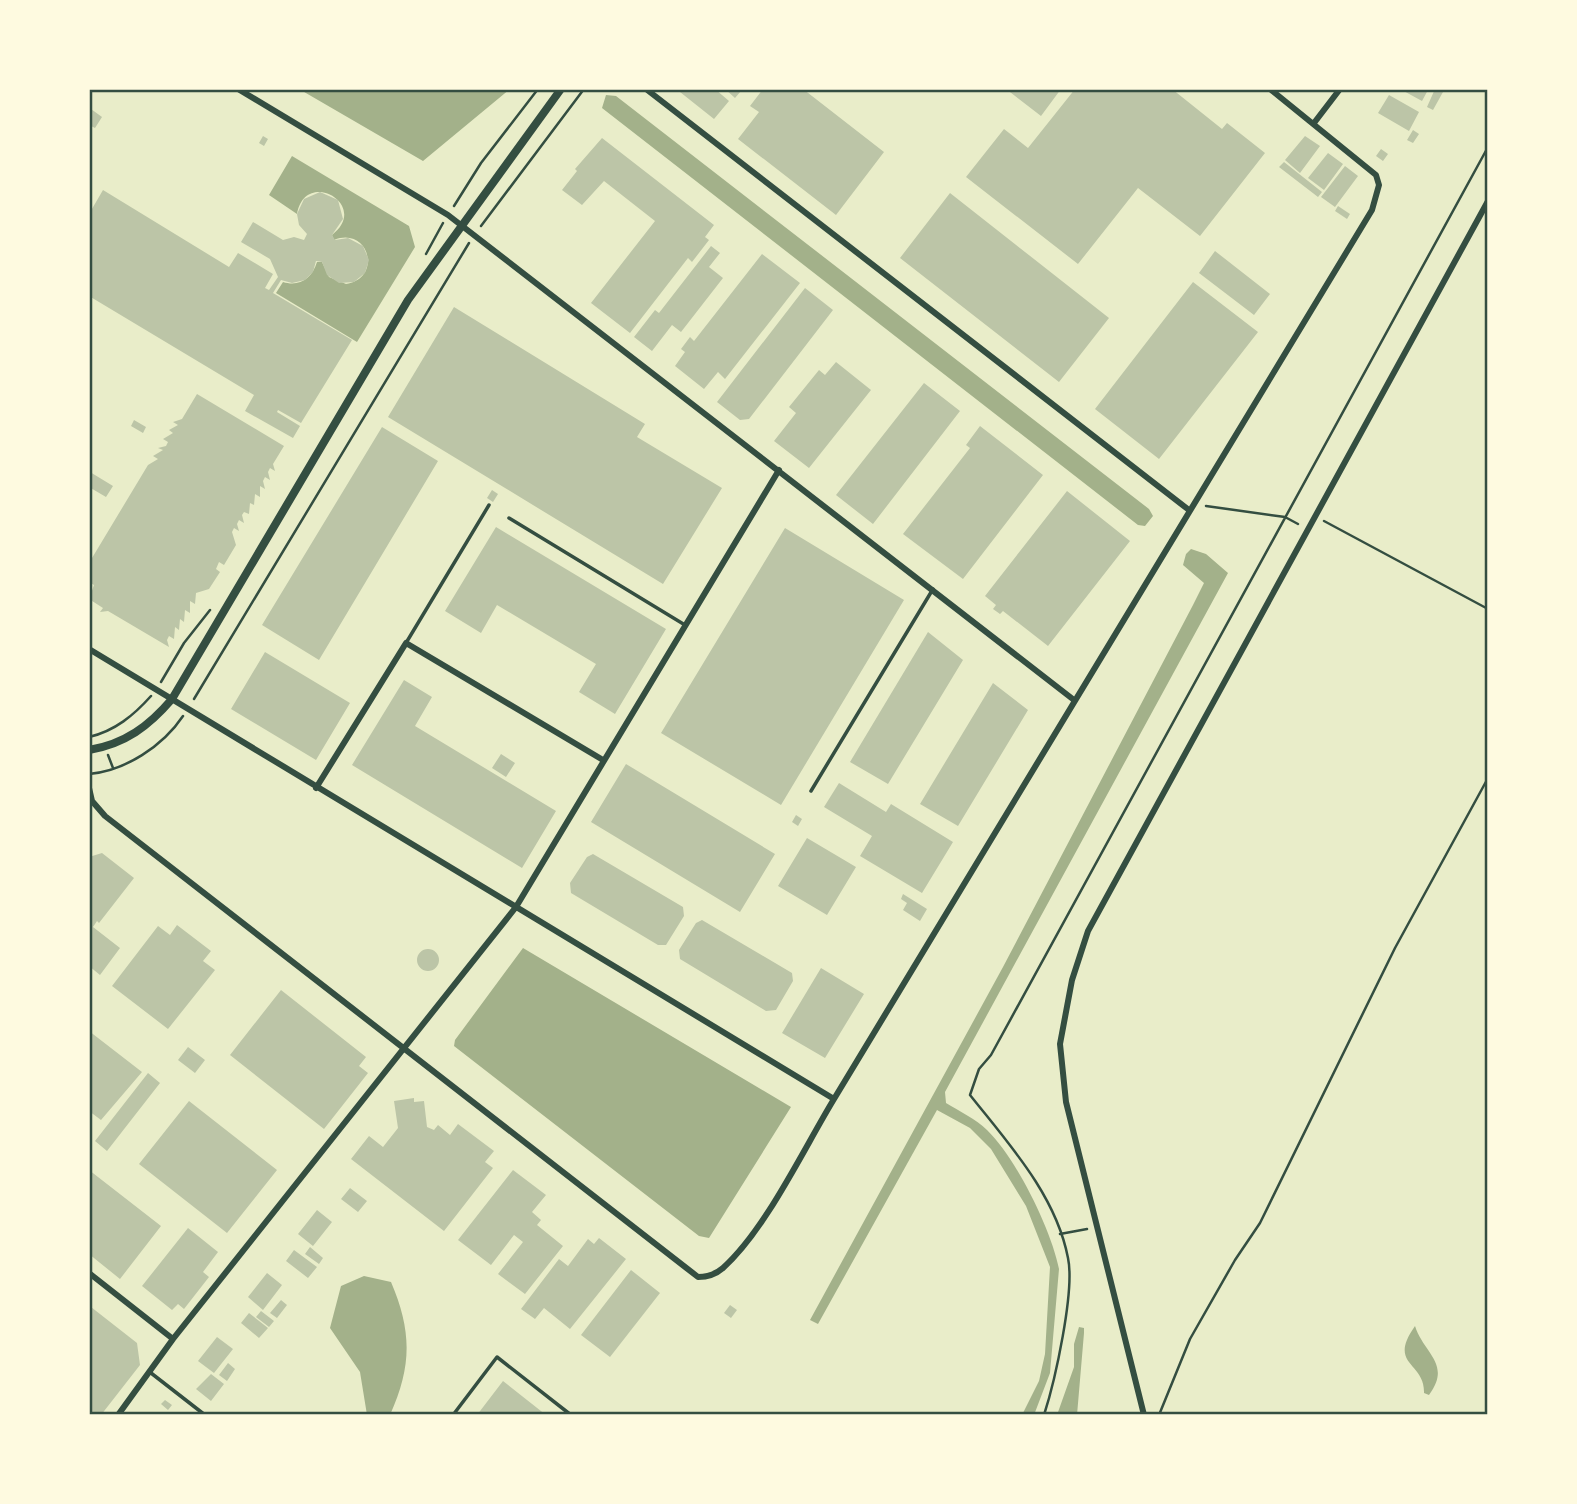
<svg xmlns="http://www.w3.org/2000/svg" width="1577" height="1504" font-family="'PT Sans',sans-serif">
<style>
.water{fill:#a3b18a}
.building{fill:#bcc5a7}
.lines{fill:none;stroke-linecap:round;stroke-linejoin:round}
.path{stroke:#344e41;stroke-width:2.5}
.service{stroke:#344e41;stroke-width:3.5}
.minor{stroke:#344e41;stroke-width:6}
.tertiary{stroke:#344e41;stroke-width:8}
.neatline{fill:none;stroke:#344e41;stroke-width:2.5}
</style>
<rect width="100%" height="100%" fill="#e9edc9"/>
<path class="water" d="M299,89h211l-87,72z
M606,95l10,1 533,413 4,7 -8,10 -7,-1 -536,-417z
M292,156l117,70 6,21 -58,95 -81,-49 7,-11c16,5 29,-3 34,-20h5l7,15 17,7c37,-6 23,-58 -12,-44l-2,-5c39,-30 -27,-68 -35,-21l-28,-19z
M1191,549l15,5 22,19 -283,519 1,11c13,8 30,16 41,27 29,28 64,99 72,139l-9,104 -16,42h-12l17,-34 6,-27 5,-87 -24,-61 -35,-57 -21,-21 -33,-18 -119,214 -8,-4 193,-353 190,-362 11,-22 -21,-18 3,-11z
M523,948l268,159 -82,131 -10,-2 -245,-190 1,-6z
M364,1276l27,6c21,49 21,84 -1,133h-23l-7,-43 -30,-44 11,-42z
M1415,1326c9,28 37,38 14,69l-5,-2c1,-32 -37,-27 -9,-67z
M1079,1327l5,1v5l-7,82h-20l17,-48v-23z"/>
<path class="building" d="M682,89h33l14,12 -15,18 -34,-27z
M725,89h14l2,2 -6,7z
M763,89h40l81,63 -48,63 -98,-76 21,-27 -9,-6z
M1006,89h55l-20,27z
M1075,89h97l50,40 5,-6 38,30 -65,83 -62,-48 -60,76 -112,-87 38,-48 24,19z
M1400,89h27l1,1 -6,11z
M1435,89l8,3 -10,18 -6,-3z
M1389,95l30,17 -10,19 -31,-18z
M91,109l11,8 -7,11 -6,-3z
M1413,130l6,4 -6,9 -6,-3z
M263,136l5,3 -4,7 -5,-3z
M1305,136l15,10 -20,27 -15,-13z
M602,138l112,87 -9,12 4,3 -17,22 -4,-4 -58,75 -39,-30 64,-82 -51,-40 -22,24 -20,-15 15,-19 -2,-2z
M1381,149l7,5 -5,7 -7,-5z
M1328,153l15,11 -19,26 -16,-12z
M1284,162l38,30 -4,5 -39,-30z
M1345,166l13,10 -23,31 -14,-10z
M103,190l126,77 9,-14 35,21 -8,14 4,2 9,-13 -8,-18 -29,-17 12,-20 30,18 11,-3 10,3 3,-6 -8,-9 -2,-11 7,-15 16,-7 18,8 5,19 -11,16 3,5 13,-2 15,8 6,14 -4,13 -11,9 -15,1 -12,-8 -5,-13 -6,-1 -3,11 -8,8 -13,3 -11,-3 -8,13 79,47 -51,83 -23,-13 -1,2 23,14 -7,12 -48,-27 9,-16 -165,-99v-82z
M950,193l159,125 -50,64 -159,-124z
M1338,206l12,8 -3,5 -12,-8z
M711,246l9,7 -11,14 14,11 -42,54 -9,-7 -20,26 -18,-14 21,-27 4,3z
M1215,251l55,43 -16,21 -55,-42z
M762,254l38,29 -75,96 -7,-7 -14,17 -29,-23 10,-14 -4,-3 9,-12 4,4z
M1193,282l65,50 -99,127 -64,-50z
M805,288l28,22 -84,109 -9,1 -23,-18z
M454,307l191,117 -8,13 85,51 -59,96 -275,-167z
M836,362l35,28 -62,78 -35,-27 22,-28 -7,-6 30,-37 6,5z
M924,383l36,28 -87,113 -37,-29z
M197,394l87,52 -11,18 2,7 -5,-3 -2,4 2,8 -5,-3 -2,4 2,8 -5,-3v11l-5,-3 -1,11 -4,-2 -1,11 -5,-2 -2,3 2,8 -5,-3 -2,4 2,7 -5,-3 -2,4 4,13 -12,20 -5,-3 -3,7 4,3 -11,17 -13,4 -1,11 -5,-3v12l-5,-3 -1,12 -4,-3 -1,11 -4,-3 -1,12 -5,-3 -2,4 2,7 -61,-36 -8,1 3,-4 -14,-9 5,-14 -5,-3v-19l59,-98 10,-6 -5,-3 10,-6 -5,-2 8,-2 2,-4 -5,-3 10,-6 -4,-3 9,-5 -5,-3 9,-3z
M134,420l12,7 -3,6 -12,-7z
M980,426l63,49 -80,104 -60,-45 67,-86 -4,-3z
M382,427l56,34 -119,199 -57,-35z
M90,472l23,14 -7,11 -17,-10z
M492,490l6,4 -5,8 -6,-4z
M1067,491l63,50 -82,105 -45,-35 -3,3 -7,-5 3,-4 -11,-9z
M496,527l170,102 -51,85 -36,-22 17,-28 -99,-59 -16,28 -36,-22z
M785,528l119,72 -123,205 -120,-72z
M928,632l35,28 -75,124 -38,-22z
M265,652l85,51 -34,57 -85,-51z
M404,680l28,17 -17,29 141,85 -34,57 -170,-103z
M993,683l35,27 -70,116 -38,-22z
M501,754l14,9 -9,14 -14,-9z
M626,764l149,90 -35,58 -149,-90z
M839,783l47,29 5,-8 62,38 -31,51 -62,-37 12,-20 -48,-29z
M796,815l6,4 -4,7 -6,-4z
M807,838l49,29 -29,48 -49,-29z
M102,853l32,25 -35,45 -2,-2 -4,6 27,21 -20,27 -11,-9v-109z
M593,854l90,53 1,9 -18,29h-8l-87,-52 -1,-10 17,-26z
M903,894l24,15 -7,12 -17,-11 4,-7 -6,-4z
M702,920l90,53 1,8 -17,29 -10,1 -86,-52 -1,-9 17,-27z
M177,925l34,26 -8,10 12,9 -47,59 -56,-43 46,-60 12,9z
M417 960a11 11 0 1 1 22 0a11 11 0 1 1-22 0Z
M821,968l43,26 -39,64 -43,-25z
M281,990l85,67 -7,9 9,7 -44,56 -94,-74z
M89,1031l53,41 -41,48 -12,-9z
M188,1047l17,13 -10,13 -17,-13z
M148,1073l12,10 -53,68 -12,-10z
M414,1098v4l10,-1 3,26 7,3 4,-5 12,10 8,-11 36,27 -9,11 8,6 -49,63 -93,-72 18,-23 14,11 15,-19 -4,-27z
M189,1101l88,69 -50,63 -88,-69z
M89,1170l72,56 -41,53 -31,-25z
M513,1170l33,25 -14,17 9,8 -4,5 26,21 -38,48 -27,-20 25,-32 -9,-7 -23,30 -33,-25z
M350,1188l17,13 -9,11 -17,-13z
M317,1210l15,12 -19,24 -15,-12z
M188,1228l30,24 -15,20 6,5 -25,32 -6,-5 -6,6 -30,-24z
M599,1238l27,21 -56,70 -26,-21 -9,11 -14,-10 38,-50 9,7 20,-27 6,5z
M310,1247l13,11 -4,6 -14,-10z
M294,1250l23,17 -9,11 -22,-17z
M631,1270l29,23 -50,64 -29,-22z
M267,1273l15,12 -19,25 -15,-13z
M281,1300l6,5 -10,13 -7,-5z
M730,1305l7,5 -6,8 -7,-5z
M91,1307l46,36 3,22 -39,50h-12z
M261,1311l13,10 -5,6 -13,-10z
M249,1313l19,15 -9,10 -18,-15z
M217,1337l16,12 -19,24 -16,-12z
M228,1363l7,6 -8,12 -8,-6z
M211,1374l13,10 -13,17 -15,-12z
M503,1381l43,34h-69z
M165,1400l7,5 -4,5 -7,-6z"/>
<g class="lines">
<path class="path" d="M454,206l27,-43 57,-74
M481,226l103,-137
M426,254l17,-31
M1206,506l79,11 13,7
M1324,521l164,88
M161,682l23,-39 26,-33
M194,699l275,-456
M89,737c26,-6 45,-22 62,-41
M108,755l5,13
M89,774c36,-3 74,-28 94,-58
M1060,1234l27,-5
M1044,1415c11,-34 31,-124 24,-157 -12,-63 -60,-115 -98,-163l9,-26 12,-14 497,-908
M1159,1415l31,-76 45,-79 25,-37 135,-275 93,-170"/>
<path class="service" d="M509,518l176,107
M406,643l83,-138
M811,791l122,-202
M151,1373l54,42
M453,1415l44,-58 74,58"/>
<path class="minor" d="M238,89l210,126 626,485
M646,89l543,421
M1357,89h11
M1314,123l26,-34
M89,649l745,450c-31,51 -68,130 -111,169 -8,7 -15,9 -25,9l-593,-461 -13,-15 -3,-13
M316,788l90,-145 197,117
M834,1099l538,-889 7,-25 -3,-10 -106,-86
M89,1273l84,66
M118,1415l55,-76 343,-432 263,-437
M1144,1415l-78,-313 -6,-58 12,-64 16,-49 400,-730"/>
<path class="tertiary" d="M89,750c36,-6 60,-24 83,-51l236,-399 153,-211"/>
</g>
<rect width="1577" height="1504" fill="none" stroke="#fefae0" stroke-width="182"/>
<rect x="91" y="91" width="1395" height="1322" class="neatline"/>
</svg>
